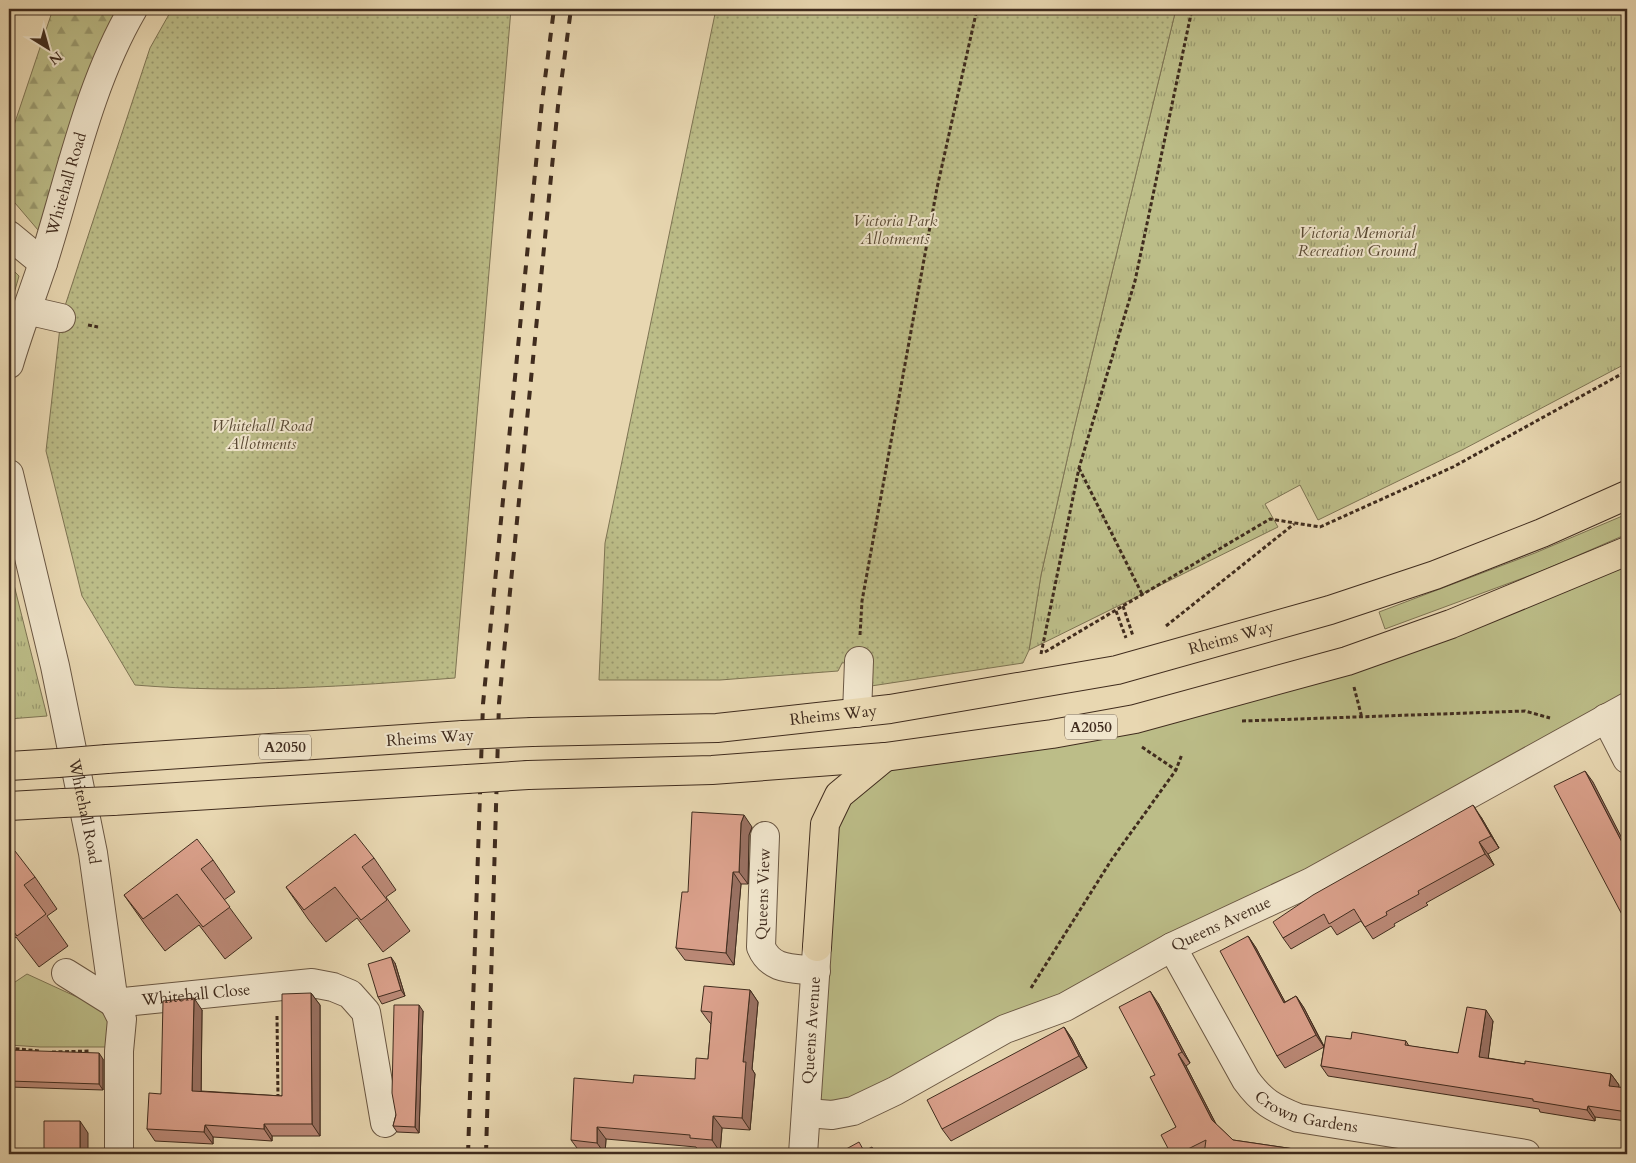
<svg xmlns="http://www.w3.org/2000/svg" width="1636" height="1163" font-family="Cardo,serif">
<style>
.grass{fill:#bcbd88;stroke:#7e7453}
.forest{fill:url(#forest-firs);stroke:#7e7453}
.park{fill:url(#park-tufts);stroke:#7e7453}
.garden{fill:url(#garden-dots);stroke:#7e7453}
.lines{fill:none;stroke-linecap:round;stroke-linejoin:round}
.minor-casing{stroke:#6a5743;stroke-width:30}
.major-casing{stroke:#402c1e;stroke-width:30}
.path{stroke:#402c1e;stroke-width:3;stroke-dasharray:4 2.5;stroke-linecap:butt}
.minor{stroke:#f0e5cc;stroke-width:28}
.major{stroke:#e8d7b1;stroke-width:28}
.rail{stroke:#402c1e;stroke-width:4;stroke-dasharray:9 9;stroke-linecap:butt}
.major-bridge-casing{stroke:#402c1e;stroke-width:30;stroke-linecap:butt}
.major-bridge{stroke:#e8d7b1;stroke-width:28}
.wall{fill:#bc8a78;stroke:#402c1e}
.shaded-wall{fill:#997162;stroke:#402c1e}
.building{fill:#dba18c;stroke:#402c1e}
.labels{text-anchor:middle;dominant-baseline:central;stroke-width:4;stroke-linejoin:round;paint-order:stroke}
.shield{fill:#f0e5cc;stroke:#756452;stroke-width:1}
.shield-label{font-size:15px;font-weight:bold;fill:#402c1e}
.street-label{font-size:16px;fill:#402c1e;stroke:#f0e5cc}
.park-label{font-size:16px;font-style:italic;fill:#594933;stroke:#f0e5cc}
</style>
<defs>
<pattern id="forest-firs" width="22" height="20" patternUnits="userSpaceOnUse" patternTransform="scale(1.25)"><rect width="22" height="20" fill="#bcbd88"/><path d="M5 1l3.5 6h-7zM16 11l3.5 6h-7z" fill="#9a9a6f"/></pattern>
<pattern id="park-tufts" width="24" height="20" patternUnits="userSpaceOnUse" patternTransform="scale(1.25)"><rect width="24" height="20" fill="#bcbd88"/><path d="M3 7l-1-3M5 7V3M7 7l1-3M15 17l-1-3M17 17v-4M19 17l1-3" fill="none" stroke="#9a9a6f"/></pattern>
<pattern id="garden-dots" width="8" height="8" patternUnits="userSpaceOnUse" patternTransform="scale(1.25)"><rect width="8" height="8" fill="#bcbd88"/><path d="M2 2h.1M6 6h.1" fill="none" stroke="#9a9a6f" stroke-width="1.8" stroke-linecap="round"/></pattern>
</defs>
<rect width="100%" height="100%" fill="#e8d7b1"/>
<filter id="stains"><feTurbulence type="fractalNoise" baseFrequency=".004" numOctaves="4"/><feColorMatrix values="0 0 0 0 .2 0 0 0 0 .09 0 0 0 0 .02 0 0 0 .5 -.17"/></filter>
<radialGradient id="worn" r=".72"><stop offset=".6" stop-color="#630" stop-opacity="0"/><stop offset="1" stop-color="#630" stop-opacity=".3"/></radialGradient>
<path class="grass" d="M1627,514v20l-85,37 -157,58 -6,-17 156,-59z
M1627,551v156l-732,384 -88,22 18,-289 60,-67 250,-38z
M27,974l87,40v33h-74l-31,-2v-59z"/>
<path class="forest" d="M53,9h75l-90,221 -29,-34v-56z"/>
<path class="park" d="M1176,9h451v354l-165,87 -144,70 -18,-35 -35,19 13,23 -249,123 12,-75 33,-146z
M9,266l10,10 -10,35z
M9,565l38,151 -38,3z"/>
<path class="garden" d="M172,9h339l-56,669c-106,8 -213,16 -320,7l-53,-89 -36,-145 15,-133 89,-270z
M716,9h460l-102,420 -33,146 -12,75 -6,13 -152,23 -12,-25 -17,2 -4,8 -118,9h-121l6,-137z"/>
<g class="lines">
<defs>
<g id="minor">
<path d="M9,235l34,28"/>
<path d="M26,310l35,8"/>
<path id="s1" d="M9,364c10,-34 23,-68 34,-101 27,-84 45,-177 90,-254"/>
<path id="s2" d="M9,474l46,192 38,187 21,150 8,16 -3,32v103"/>
<path d="M857,713l2,-52"/>
<path d="M1606,718l21,41"/>
<path d="M765,836l-4,111c10,24 32,21 55,24"/>
<path id="s3" d="M1172,947l74,133c16,22 27,28 52,38l228,36"/>
<path id="s4" d="M66,973l48,30 198,-20 21,4 17,7 16,18 19,111"/>
<path id="s5" d="M807,1113l25,2 21,-4 42,-20 110,-62 60,-22 107,-60 139,-65 316,-175"/>
<path id="s6" d="M803,1154l14,-207"/>
</g>
<g id="major">
<path id="s7" d="M532,732l185,-4 173,-19 227,-39 213,-60 105,-35 107,-42 85,-38"/>
<path d="M107,759l356,-24"/>
<path d="M9,766l49,-3"/>
<path d="M528,775l184,-5 173,-13 167,-23 83,-15 212,-58 104,-37 176,-73"/>
<path d="M113,801l354,-22"/>
<path d="M9,806l54,-3"/>
<path d="M817,947l8,-123 14,-29 46,-38"/>
</g>
</defs>
<use href="#minor" class="minor-casing"/>
<use href="#major" class="major-casing"/>
<path class="path" d="M88,325l10,2
M1079,468l63,126
M1123,606l10,30
M1116,611l10,27
M1166,626l128,-102
M860,635l2,-34 75,-413 40,-179
M1045,652l225,-133 50,8 133,-60 174,-96
M1041,654l38,-186 56,-187 57,-272
M1354,687l8,31
M1242,721l283,-10 25,7
M1142,747l34,23
M1031,988l81,-129 64,-89 6,-16
M277,1016l1,83
M9,1048l31,3
M52,1052l38,-1"/>
<use href="#minor" class="minor"/>
<use href="#major" class="major"/>
<path class="rail" d="M468,1154l15,-450 59,-602 12,-93
M486,1154l13,-451 59,-597 13,-97"/>
<defs>
<path id="major-bridge" d="M463,735l69,-3
M58,763l49,-4
M467,779l61,-4
M63,803l50,-2"/>
</defs>
<use href="#major-bridge" class="major-bridge-casing"/>
<use href="#major-bridge" class="major-bridge"/>
</g>
<path class="wall" d="M1481,817l18,31 -11,6 6,11 -68,38 2,2 -34,19 1,2 -22,13 -12,-18 -24,14 -6,-9 -40,23 -8,-11z
M752,827l-3,8 -1,49h-7l-7,81 -49,-5 -9,-12 12,-56z
M9,855l26,22 22,32 -10,7 21,30 -29,21 -23,-30 -7,6z
M374,858l22,32 -10,7 24,34 -27,21 -26,-34 -31,24 -18,-23 -22,-32z
M213,860l22,32 -11,8 28,38 -27,21 -26,-34 -34,26 -19,-25 -22,-31z
M1248,936l8,12 29,54 11,-6 8,12 20,38 27,-7 55,2 3,5 49,7 35,-32 -5,37 37,6 86,10 8,11 -1,2 9,1v33l-32,-4v4l-55,-9 -1,-3 -211,-33 -7,-10 3,-19 -39,21 -8,-12z
M395,963l10,33 -23,8 -4,-7z
M750,990l8,12 -6,67 3,5 -5,56 -28,-2 -2,24 -22,-2 -2,-3 -90,-8 -1,15 -25,-2 -9,-12 62,-57 62,-4 13,-20 3,-35 -1,-1 -9,-12z
M311,993l9,12v131h-48v5l-59,-4v7l-58,-3 -8,-12 14,-35 41,-84 -1,81 81,5z
M1158,1003l32,60 -4,3 30,58 17,16 95,14h-157l5,-27 -21,-52z
M423,1011l-4,122 -22,-1 -4,-6z
M1064,1027l8,12 15,29 -136,73 -9,-12z
M9,1050l94,9v31l-94,-3z"/>
<path class="shaded-wall" d="M1585,771l8,11 34,66v4z
M1473,805l8,12 18,31 -8,-12z
M744,815l8,12 -3,8 -1,49 -9,-12 2,-49z
M1479,842l9,12 6,11 -9,-11z
M733,872l8,12 -7,81 -8,-12z
M1248,936l8,12 36,67 -8,-12z
M391,957l4,6 10,33 -4,-6z
M750,990l8,12 -6,67 3,5 -5,56 -8,-12 1,-56z
M1150,991l8,12 32,60 -8,-11z
M311,993l9,12v131l-8,-12z
M1296,996l8,12 20,39 -8,-12z
M194,998l8,12 -1,93 -9,-12z
M419,1005l4,6 -4,122 -4,-6z
M1486,1010l7,11 -6,47 -8,-11z
M1064,1027l8,12 15,29 -8,-12z
M99,1053l4,6v31l-4,-6z
M1178,1054l8,12 34,66 -8,-12z
M1611,1074l8,11 -2,12 -8,-11z
M1588,1106l7,11v4l-8,-11z
M713,1116l9,12 -2,24 -8,-12z
M80,1121l8,12v21h-8z
M264,1124l8,12v5l-8,-12z
M205,1125l8,12v7l-9,-12z
M597,1127l9,12 -1,15 -8,-11z"/>
<path class="building" d="M1585,771l42,81v72l-73,-138z
M1473,805l18,31 -12,6 6,12 -67,37 1,3 -33,18 1,3 -22,12 -11,-18 -25,15 -5,-10 -41,24 -10,-16 40,-27z
M692,812l52,3 -3,8 -2,49h-6l-7,81 -50,-5 6,-56h6z
M355,834l19,24 -12,9 25,33 -26,20 -26,-33 -31,23 -18,-23z
M197,839l16,21 -12,9 29,38 -27,20 -26,-33 -34,25 -19,-24z
M15,851l20,26 -11,8 22,29 -29,22 -8,-11v-70z
M1248,936l36,67 12,-7 20,39 -39,21 -57,-105z
M391,957l10,33 -23,7 -10,-33z
M704,986l46,4 -7,72h3l-4,56 -29,-2 -1,24 -22,-2v-3l-93,-8v16l-26,-3 3,-62 59,5 1,-8 61,4 1,-21 12,1 4,-47 -11,-1z
M1150,991l32,61 -4,2 34,66 21,20 95,14h-124l2,-14 -28,14h-7l-10,-19 15,-8 -26,-50 5,-2 -36,-68z
M311,993l1,131h-48v5l-59,-4 -1,7 -57,-3 2,-36 12,1 2,-93 31,-3 -2,93 90,5v-102z
M394,1005h25l-4,122 -22,-1 3,-11 -4,-22z
M1467,1007l19,3 -7,47 46,7v-3l86,13 -2,12 18,2v24l-39,-6 -1,4 -54,-9v-2l-212,-33 5,-30 25,3 1,-7 54,9 -1,4 53,8z
M1064,1027l15,29 -137,73 -15,-29z
M9,1050l90,3v31l-90,-3z
M44,1121h36v33h-36z
M859,1142l5,9 8,-4 4,7h-39z"/>
<g class="labels">
<g class="shield">
<rect x="1065" y="714.5" width="52" height="25" rx="4"/>
<rect x="259" y="734.5" width="52" height="25" rx="4"/>
</g>
<g class="shield-label">
<text x="1091" y="727">A2050</text>
<text x="285" y="747">A2050</text>
</g>
<g class="street-label">
<text stroke="none"><textPath href="#s1" startOffset="189">Whitehall Road</textPath></text>
<text stroke="none"><textPath href="#s7" startOffset="708">Rheims Way</textPath></text>
<text stroke="none"><textPath href="#s7" startOffset="302">Rheims Way</textPath></text>
<text transform="translate(430 738) rotate(-4)">Rheims Way</text>
<text stroke="none"><textPath href="#s2" startOffset="346">Whitehall Road</textPath></text>
<text transform="translate(763 894) rotate(-88)">Queens View</text>
<text stroke="none"><textPath href="#s5" startOffset="460">Queens Avenue</textPath></text>
<text stroke="none"><textPath href="#s4" startOffset="139">Whitehall Close</textPath></text>
<text stroke="none"><textPath href="#s6" startOffset="124">Queens Avenue</textPath></text>
<text stroke="none"><textPath href="#s3" startOffset="224">Crown Gardens</textPath></text>
</g>
<g class="park-label">
<text x="895" y="221">Victoria Park<tspan x="895" dy="18">Allotments</tspan></text>
<text x="1357" y="233">Victoria Memorial<tspan x="1357" dy="18">Recreation Ground</tspan></text>
<text x="262" y="426">Whitehall Road<tspan x="262" dy="18">Allotments</tspan></text>
</g>
</g>
<rect width="1636" height="1163" fill="none" stroke="#e8d7b1" stroke-width="30"/>
<rect x="10" y="10" width="1616" height="1143" fill="none" stroke="#402c1e" stroke-width="2.5"/>
<rect x="15" y="15" width="1606" height="1133" fill="none" stroke="#402c1e"/>
<g transform="translate(48 48) rotate(143)" stroke="#f0e5cc" stroke-width="4" paint-order="stroke">
<path d="M0-4L9 19L0 12L-9 19Z" fill="#402c1e"/>
<text y="-8" font-size="14" font-weight="bold" text-anchor="middle" fill="#402c1e">N</text>
</g>
<rect width="100%" height="100%" filter="url(#stains)"/>
<rect width="100%" height="100%" fill="url(#worn)"/>
</svg>
